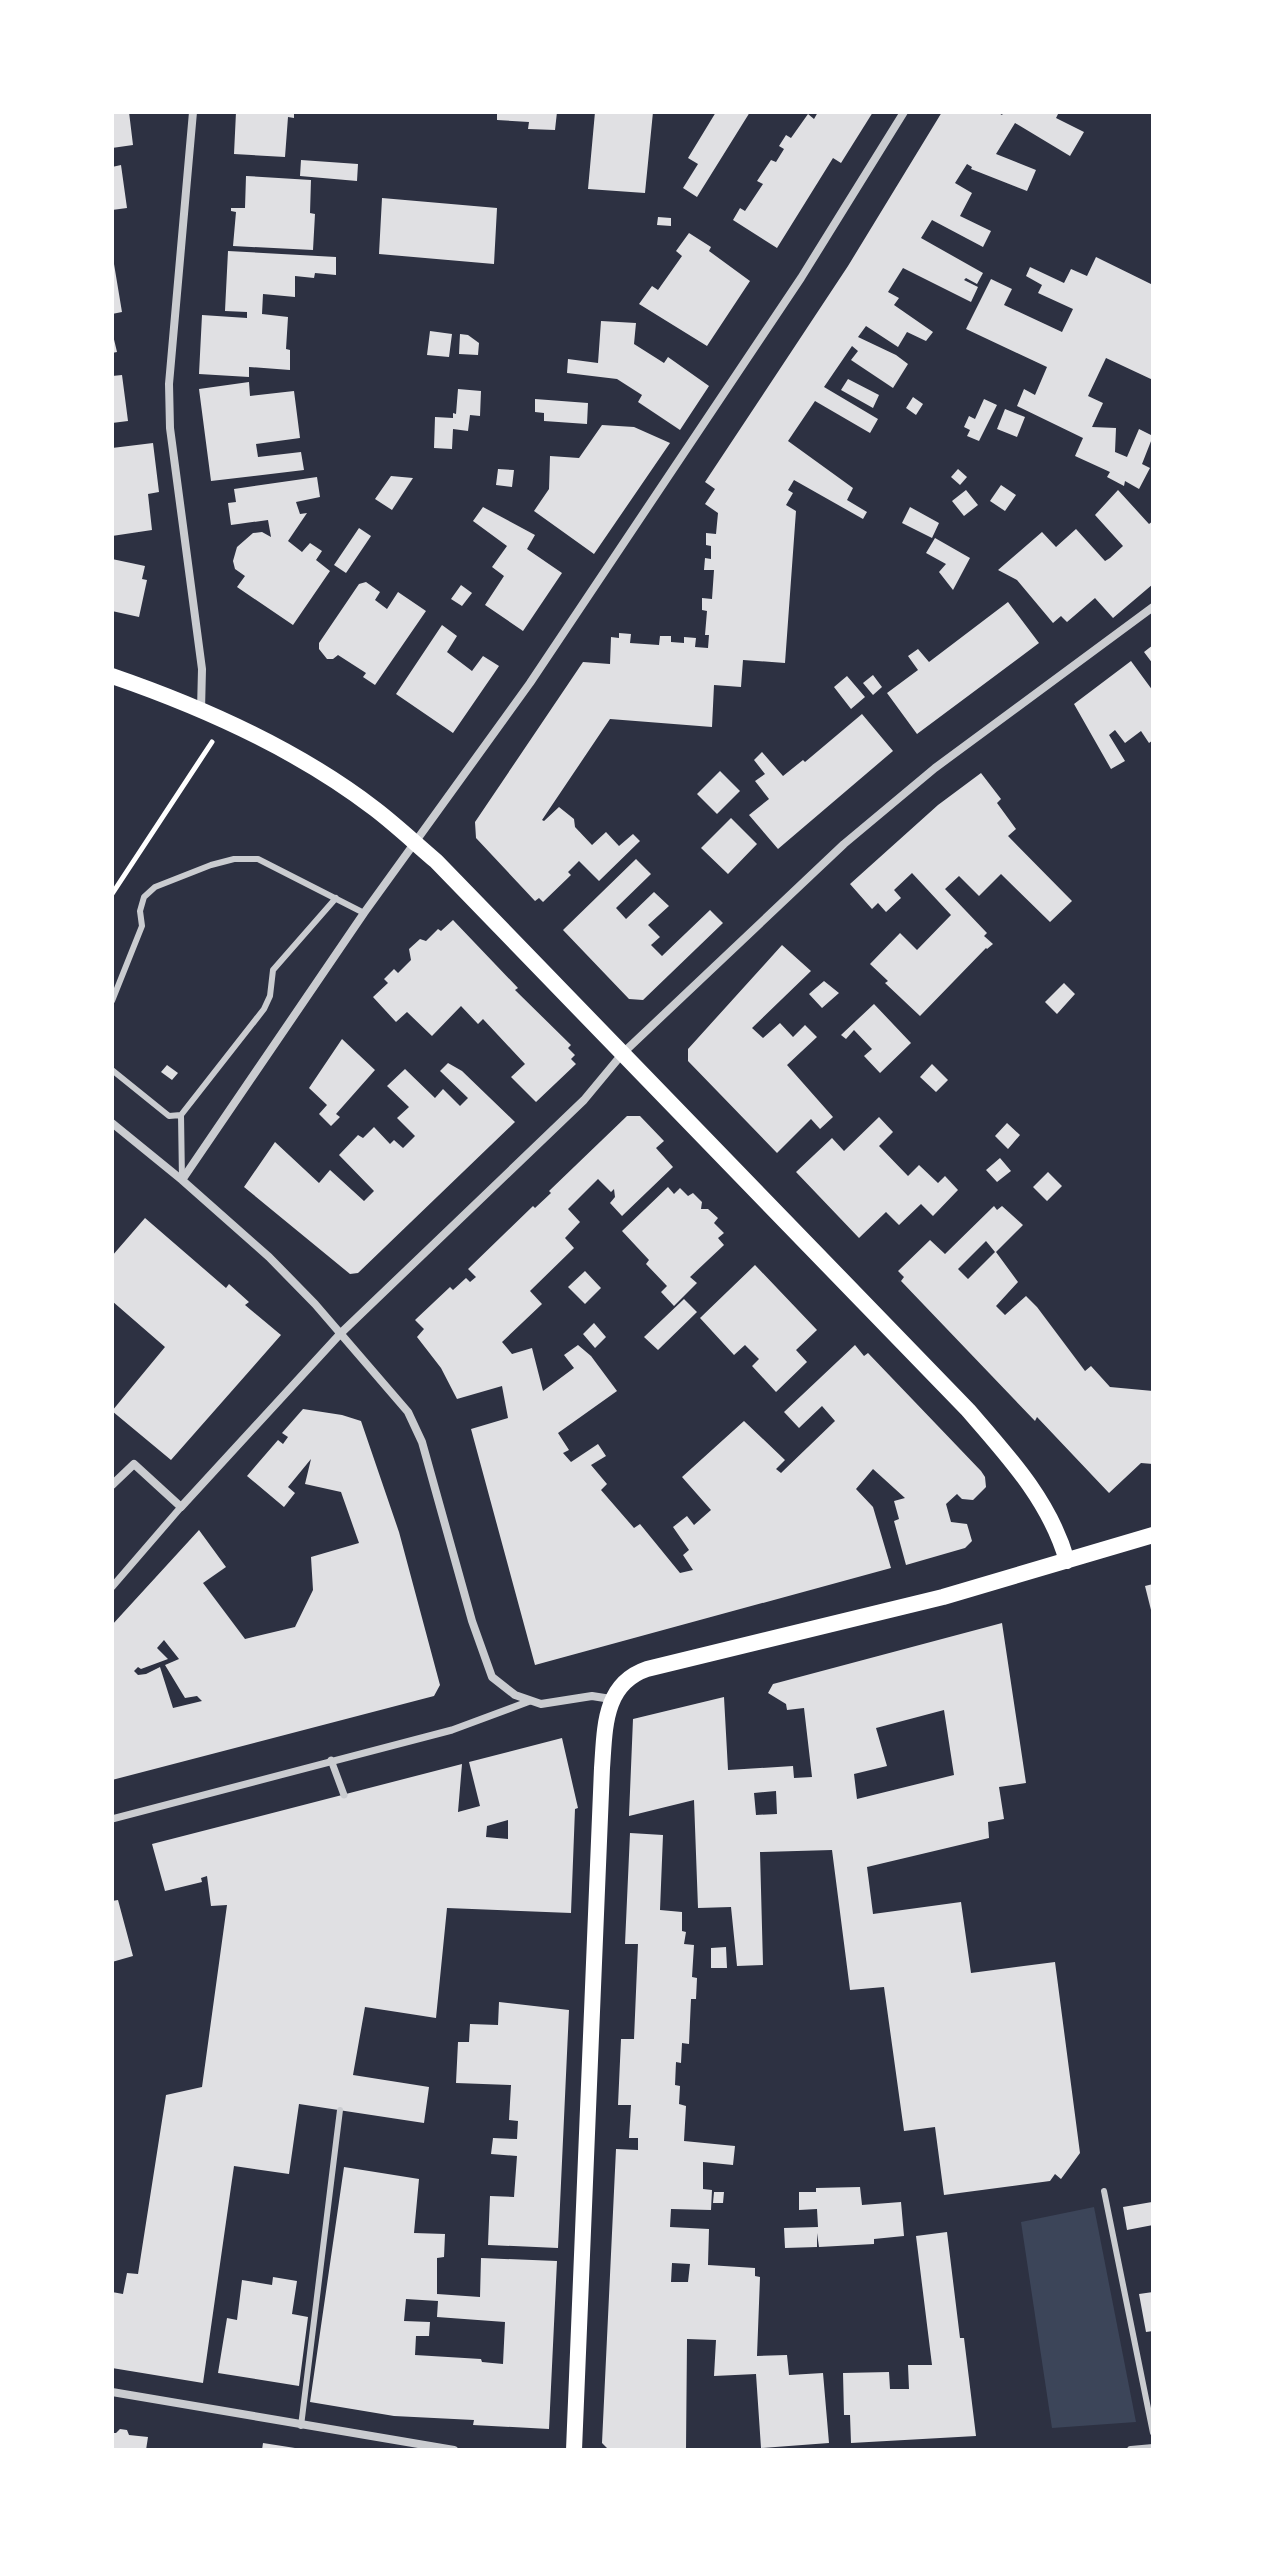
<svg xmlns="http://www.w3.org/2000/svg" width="1265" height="2562" font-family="'PT Sans',sans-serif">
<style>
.green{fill:#3c4559}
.building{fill:#e0e0e3;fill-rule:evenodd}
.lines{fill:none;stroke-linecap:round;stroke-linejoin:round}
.path{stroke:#fff;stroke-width:5}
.service{stroke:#caccd0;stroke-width:6}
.pedestrian{stroke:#caccd0;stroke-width:7}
.minor{stroke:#caccd0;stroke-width:8}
.secondary{stroke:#fff;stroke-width:16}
</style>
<rect width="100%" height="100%" fill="#2d3142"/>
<path class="green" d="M1094,2207l42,215 -84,6 -31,-206z"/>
<path class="building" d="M112,112h17l4,33 -21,3z
M236,112h58v6l-6,-1 -3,40 -51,-3z
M497,112h60l-2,18 -27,-1 1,-7 -32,-2z
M595,112h58l-8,81 -57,-4z
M716,112h34l-53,85 -14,-9 15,-24 -10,-6z
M818,112h55l-32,51 -8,-5 -56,90 -44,-28 7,-12 5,3 18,-27 -6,-3 14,-21 5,2 8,-13 -5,-3 7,-11 5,3 17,-24 6,5z
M942,112h55l5,3 2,-3h55l-3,6 28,14 -14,24 -55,-33 -19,31 40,16 -9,21 -56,-22 1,-2 -5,-3 -12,19 17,10 -12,23 31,15 -8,16 -51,-27 -11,18 62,35 -6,11 -11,-6 -2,2 14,7 -7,15 -68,-34 -15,24 11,6 -5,7 39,27 -7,9 -19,-9 -9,15 -32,-21 -8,11 38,18 12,9 -15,24 -42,-28 7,-9 -6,-5 -28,41 54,32 -8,14 -55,-32 -27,40 65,47 -6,12 20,12 -4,7 -69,-39 -6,10 5,3 -7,12 10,6 -11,152 -42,-3 -2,27 -27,-2 -2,42 -102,-8 -68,101 2,1 15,-14 15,12 1,8 17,18 14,-13 13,14 14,-12 7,7 -41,40 -20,-20 -11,11 3,3 -28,27 -4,-4 -4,3 -59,-63 -1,-16 108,-160 27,2 1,-27 8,1v-5l12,1 -1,9 29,2 1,-9h11v6l13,1v-6l12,1 -1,9 13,1 1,-13h-4l2,-24 -5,-1v-12l10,1 2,-29h-10l1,-12 6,1v-13l-5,-1v-12l10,1 2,-21 -13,-9 10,-15 -10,-7 143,-216z
M301,160l57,4 -1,17 -57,-5z
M121,165l6,43 -15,2v-43z
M246,176l65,4 -1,33 5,1 -2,36 -80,-4 3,-34 -5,-1v-3h14z
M382,198l115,10 -3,56 -115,-10z
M658,217l13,1v8l-14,-1z
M689,233l22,14 -2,4 41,30 -43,65 -68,-42 13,-18 6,4 24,-34 -6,-5z
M228,251l108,6v18l-21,-2 -1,5 -19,-2v21l-32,-3 -1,20 26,3 -2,32 4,1v20l-41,-3v10l-50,-3 3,-59 45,3v-6l-22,-1z
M112,252l10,60 -10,2z
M1096,257l57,28v95l-47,-22 -18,38 15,7 -11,24 24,1 -1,24 12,5 12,-28 14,7 -11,28 8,4 -11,21 -14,-8 -1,5 -17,-9 3,-5 -35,-16 8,-18 -66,-32 7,-17 11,6 12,-28 -81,-38 25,-50 21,10 -8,16 58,27 11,-23 -35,-16 4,-8 -16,-9 4,-9 34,16 7,-14 16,7z
M601,321l35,2 -2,21 30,19 4,-6 41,29 -29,44 -42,-28 4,-7 -25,-16 -50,-6 1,-14 30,4z
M112,331l5,21 -5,1z
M430,331l22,3 -3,23 -22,-2z
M460,334l8,1 11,8 -1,12 -19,-1z
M122,375l6,46 -16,2v-47z
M848,379l31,16 -6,13 -32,-18z
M249,382l1,14 44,-5 6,47 -44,6 2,13 43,-5 3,18 -93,11 -12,-92z
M458,389l23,2 -1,25 -10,-1 -2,16 -15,-2 -1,20 -18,-1 1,-31 18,1v-5l3,1z
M913,397l10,7 -7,11 -10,-7z
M535,399l53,4 -1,21 -43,-3v-8l-9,-1z
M984,399l13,6 -18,36 -12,-5 3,-6 -6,-3 5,-11 6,3z
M1005,409l20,8 -8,20 -20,-8z
M602,425l32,2 36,16 -76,111 -60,-43 15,-22 1,-33 29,2z
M153,443l6,49 -11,2 4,36 -40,6v-88z
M498,469l16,1 -2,17 -16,-2z
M958,469l9,8 -7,8 -9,-8z
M391,476l22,2 -21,32 -17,-11z
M317,477l3,20 -24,5 4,12 7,-1 -19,28 14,11 8,-9 12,8 -6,9 14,11 -37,54 -56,-38 8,-11 -10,-7 -2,-8 4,-14 16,-14 9,-1 9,5 -3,-17 -37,5 -3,-22 8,-1 -2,-13z
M1001,485l15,10 -11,16 -15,-10z
M966,490l12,15 -14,11 -12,-15z
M1118,490l31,34 4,-3v63l-40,34 -18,-20 -28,24 -6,-6 -8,7 -36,-43 -19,-10 44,-38 14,15 20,-18 29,32 5,-3 13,-12 -28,-31z
M483,507l52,28 -8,14 35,24 -39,58 -38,-26 19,-29 -12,-9 15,-21 -34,-25z
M910,507l29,16 -7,15 -30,-15z
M359,528l12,8 -25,37 -12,-8z
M935,538l35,20 -17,32 -14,-18 7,-8 -20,-11z
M112,559l33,7 -3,13 5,1 -8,37 -27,-6z
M366,582l14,10 -5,8 12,9 11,-17 28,19 -51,74 -12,-8 3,-4 -28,-18 -5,4h-6l-8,-10v-6l40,-59z
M461,585l11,8 -10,13 -11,-7z
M1008,602l31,41 -122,91 -30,-41 31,-23 -10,-14 10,-7 11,13z
M442,625l15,11 -10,16 25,19 11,-15 16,10 -46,67 -57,-39z
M1153,645v19l-9,-12z
M1131,661l22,30v49l-4,3 -8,-12 -16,12 -10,-13 -6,5 16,26 -14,8 -37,-65z
M873,675l9,12 -9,8 -10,-12z
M847,676l18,21 -14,12 -17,-22z
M862,714l31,37 -115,98 -29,-34 20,-16 -14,-18 10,-7 -11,-14 8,-8 21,24 20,-16 2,2z
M720,771l20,20 -23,23 -20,-20z
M981,773l20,26 -4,4 19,26 -8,7 64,65 -22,21 -49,-48 -22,22 -20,-20 -14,13 42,44 -3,3 9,8 -6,5 -1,-1 -66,68 -35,-33 3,-2 -18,-17 30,-31 17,17 34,-35 -39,-42 -18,17 7,8 -15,14 -8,-9 -6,6 -22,-25 88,-79z
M731,818l26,26 -29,30 -27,-26z
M636,859l15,15 -35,34 10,11 28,-27 15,14 -21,19 12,12 -9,8 11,11 48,-46 13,13 -80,77 -14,-1 -66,-69z
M453,920l65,68 -3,2 56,55 -3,3 7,7 -4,4 5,5 -40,38 -25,-25 14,-13 -42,-45 -5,5 -17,-18 -29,30 -25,-24 -11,10 -23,-25 15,-14 -4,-4 10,-10 4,4 13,-13 -2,-11 11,-10 6,2 12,-12 3,2z
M782,945l29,26 -59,57 11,10 17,-15 13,14 12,-12 12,12 -30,28 46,52 -13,12 -9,-10 -34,34 -89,-92v-12z
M824,981l15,12 -17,15 -13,-14z
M1064,983l11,11 -18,20 -12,-12z
M874,1004l37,39 -31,30 -16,-17 8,-7 -18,-19 -8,9 -5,-4z
M342,1039l33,31 -39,44 4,3 -9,9 -12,-12 8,-9 -18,-17z
M448,1063l14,8 53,51 -157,151 -8,1 -106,-87 31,-45 44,41 11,-13 34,31 10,-10 -35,-36 19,-20 5,3 11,-11 16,17 4,-4 9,8 12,-12 -18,-18 12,-11 -22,-21 18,-17 30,29 8,-9 17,17 8,-8 -28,-27z
M932,1064l16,16 -12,12 -16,-15z
M167,1065l11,8 -6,7 -11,-8z
M627,1116h13l24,25 -8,7 17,19 -51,49 -12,-13 5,-6 -1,-8 -3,3 -13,-13 -30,30 12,13 -15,16 9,10 -44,43 12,13 -40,38 10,12 20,-6 11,43 31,-23 -10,-13 14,-10 13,11 26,35 -59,42 11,17 -6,3 8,9 27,-18 8,12 -15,9 16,19 -6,6 33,38 6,-4 40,49 13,-3 -10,-15 6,-5 -16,-23 14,-11 7,9 17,-15 -29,-33 62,-56 41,39 -9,9 5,4 54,-52 -13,-15 -23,22 -15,-16 71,-67 9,11 4,-3 113,118 4,6 1,10 -13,13 -11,-1 -5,-5 -11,10 5,18 16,2 5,17 -7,7 -59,17 -12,-44 5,-2 -5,-18 11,-3 -32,-29 -17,20 17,18 18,61 -356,97 -64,-236 37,-11 -6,-32 -45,13 -16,-31 -24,-31 7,-8 -9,-9 35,-33 3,3 13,-12 4,4 6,-5 -8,-8 65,-63 2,2 16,-15 -2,-2z
M879,1117l14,15 -14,14 29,30 11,-11 19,18 7,-7 13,14 -25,26 -12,-12 -22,21 -13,-13 -27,26 -63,-66 36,-34 12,13z
M1007,1123l13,12 -12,14 -13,-13z
M1000,1158l11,13 -14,11 -11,-12z
M1048,1172l14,14 -15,15 -14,-14z
M668,1187l6,7 6,-6 8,8 5,-3 9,9 -1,7h7l10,9 -4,5 10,10 -6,5 6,7 -34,32 7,6 -23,23 -13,-14 6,-6 -21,-22 3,-4 -27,-29z
M994,1206l3,4 5,-4 21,19 -27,27 22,30 -22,24 9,9 21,-19 11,11 48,64 6,-5 19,21 43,4v73l-12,-1 -32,30 -72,-76 -2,4 -134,-140 3,-4 -6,-6 32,-31 15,14zM986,1241l9,11 -27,27 -10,-10z
M145,1218l81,70 3,-4 20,18 -4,3 36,30 -110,125 -59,-49 53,-64 -53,-46v-45z
M755,1265l62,65 -21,20 11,12 -31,30 -24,-26 7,-7 -14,-14 -11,10 -34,-37z
M585,1271l16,17 -16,16 -17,-17z
M684,1299l13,13 -39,38 -14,-13z
M594,1323l12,14 -11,11 -12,-14z
M303,1409l39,6 19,6 38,111 41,153 -6,11 -322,84v-155l87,-95 27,37 -23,16 42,56 50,-12 18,-37 -2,-33 48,-14 -18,-51 -36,-8 6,-25 -23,28 7,6 -11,14 -37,-31 31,-36 5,4 5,-7 -6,-4zM164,1640l15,19 -14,6 20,33 12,-2 5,5 -29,7 -13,-41 -14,7 -8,1 -4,-4 4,-4 3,2 27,-10 -11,-11z
M1153,1584v30h-1l-7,-28z
M1002,1623l24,160 -27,4 5,32 -16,3 1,16 -122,29 6,47 88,-12 10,71 84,-11 25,191 -19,26 -6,-5 -5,7 -106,14 -9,-68 -31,4 -20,-144 -34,3 -18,-140 -72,2 3,113 -26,1 -6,-59 -33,1 -4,-108 -65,16 4,-97 91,-22 4,73 65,-4 1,12 18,-1 -8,-69 -17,2 -1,-6 -18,-11 5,-9zM944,1710l10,65 -97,24 -3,-25 33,-8 -11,-38zM776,1791l1,23 -21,1 -2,-22z
M562,1738l16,70 -3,1 -4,104 -124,-5 -11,110 -71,-11 -12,68 76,12 -5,36 -125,-19 -10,70 -55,-8 -31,217 -91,-15v-76l11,2 4,-21 11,1 28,-179 36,-8 25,-182 -16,1 -4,-30 -6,2 1,4 -37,9 -13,-47 310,-80 -4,48 22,-6 -11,-44zM508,1820v19l-22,-2 1,-11z
M630,1833l33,2 -3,75 22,2v19l4,1 -2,12 10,1 -2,32 5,1 -1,21h-5l-2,45 -7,-1 -1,20 -5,-1 -1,23 5,1 -1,18 7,2 -2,35 51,5 -2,19 -30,-3v27l9,1 -1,20 -40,-1 -1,18 39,2 -1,36 47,3v8l5,1 -3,79 30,-1 2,20 34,-2 6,70 -68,5 -5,-74 -42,2 2,-36 -29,-1 -1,111h-77l-7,-7 14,-294 22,1v-12h-9l2,-33h-13l3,-66h13l4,-95h-13zM672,2263l18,1 -2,18h-17z
M118,1900l15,56 -21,6v-61z
M726,1947l1,21h-16v-20z
M499,2002l70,8 -11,238 -70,-3 2,-49 24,1 3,-41 -26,-2 2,-16 24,1 1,-18 -9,-1 2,-35 -55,-2 2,-41h11l1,-18 28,1z
M344,2167l75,12 -5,54 31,1 -1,23 -7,1v36l43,3 1,-39 76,3 -8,168 -76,-4 1,-5 -80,-4 -84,-14zM406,2299l32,2 -1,16 68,5 -2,42 -21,-2 -1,-3 -66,-4 1,-19h13l1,-14 -26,-1z
M860,2187l2,18 39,-3 3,34 -30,3v5l-55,3 -2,-14v14l-32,1 -1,-20 34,-1 -1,-18 -18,1v-18h17v-4z
M714,2192h10l-1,11h-10z
M1152,2202l1,23 -26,5 -4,-23z
M947,2232l13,106h4l12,98 -125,7 -1,-28h-6l-1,-42 46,-1 1,17h19l-1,-24h24l-16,-129z
M273,2277l24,4 -5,33 16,3 -9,69 -81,-13 9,-55 10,2 5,-40 30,5z
M1153,2292v39l-7,1 -7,-38z
M120,2429l7,1 2,5 19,2 -2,13h-34v-17h4z
M263,2443l32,5v2h-33z"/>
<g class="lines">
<path class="path" d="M112,894l100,-152"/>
<path class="service" d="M112,1001l30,-75 -2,-15 4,-14 11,-10 56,-22 23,-6h24l106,54
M112,1070l57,46 12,-1
M182,1180l-1,-65 83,-106 6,-13 3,-26 63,-72
M1104,2191l49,242
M301,2426l39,-316"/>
<path class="pedestrian" d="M112,1587l69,-80
M331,1760l13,35
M112,1819l340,-89 78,-29"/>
<path class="minor" d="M193,112l-24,272 1,44 32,241 -1,41
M112,1123l70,57 87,77 46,47 93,108 14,30 50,179 20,56 23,18 26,9 51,-8 19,3
M182,1180l182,-267 166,-230 271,-405 103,-166
M112,1485l22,-21 47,43 160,-174 243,-233 39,-47 221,-209 91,-76 218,-161
M112,2392l342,58
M1131,2450l22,-2"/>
<path class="secondary" d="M112,676c93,32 185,73 263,133 21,16 41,35 61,52l532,549c40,46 82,91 99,151
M574,2450l28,-682c3,-39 1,-84 45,-99l296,-72 210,-62"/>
</g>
<rect width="1265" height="2562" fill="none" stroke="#ffffff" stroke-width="228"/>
</svg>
